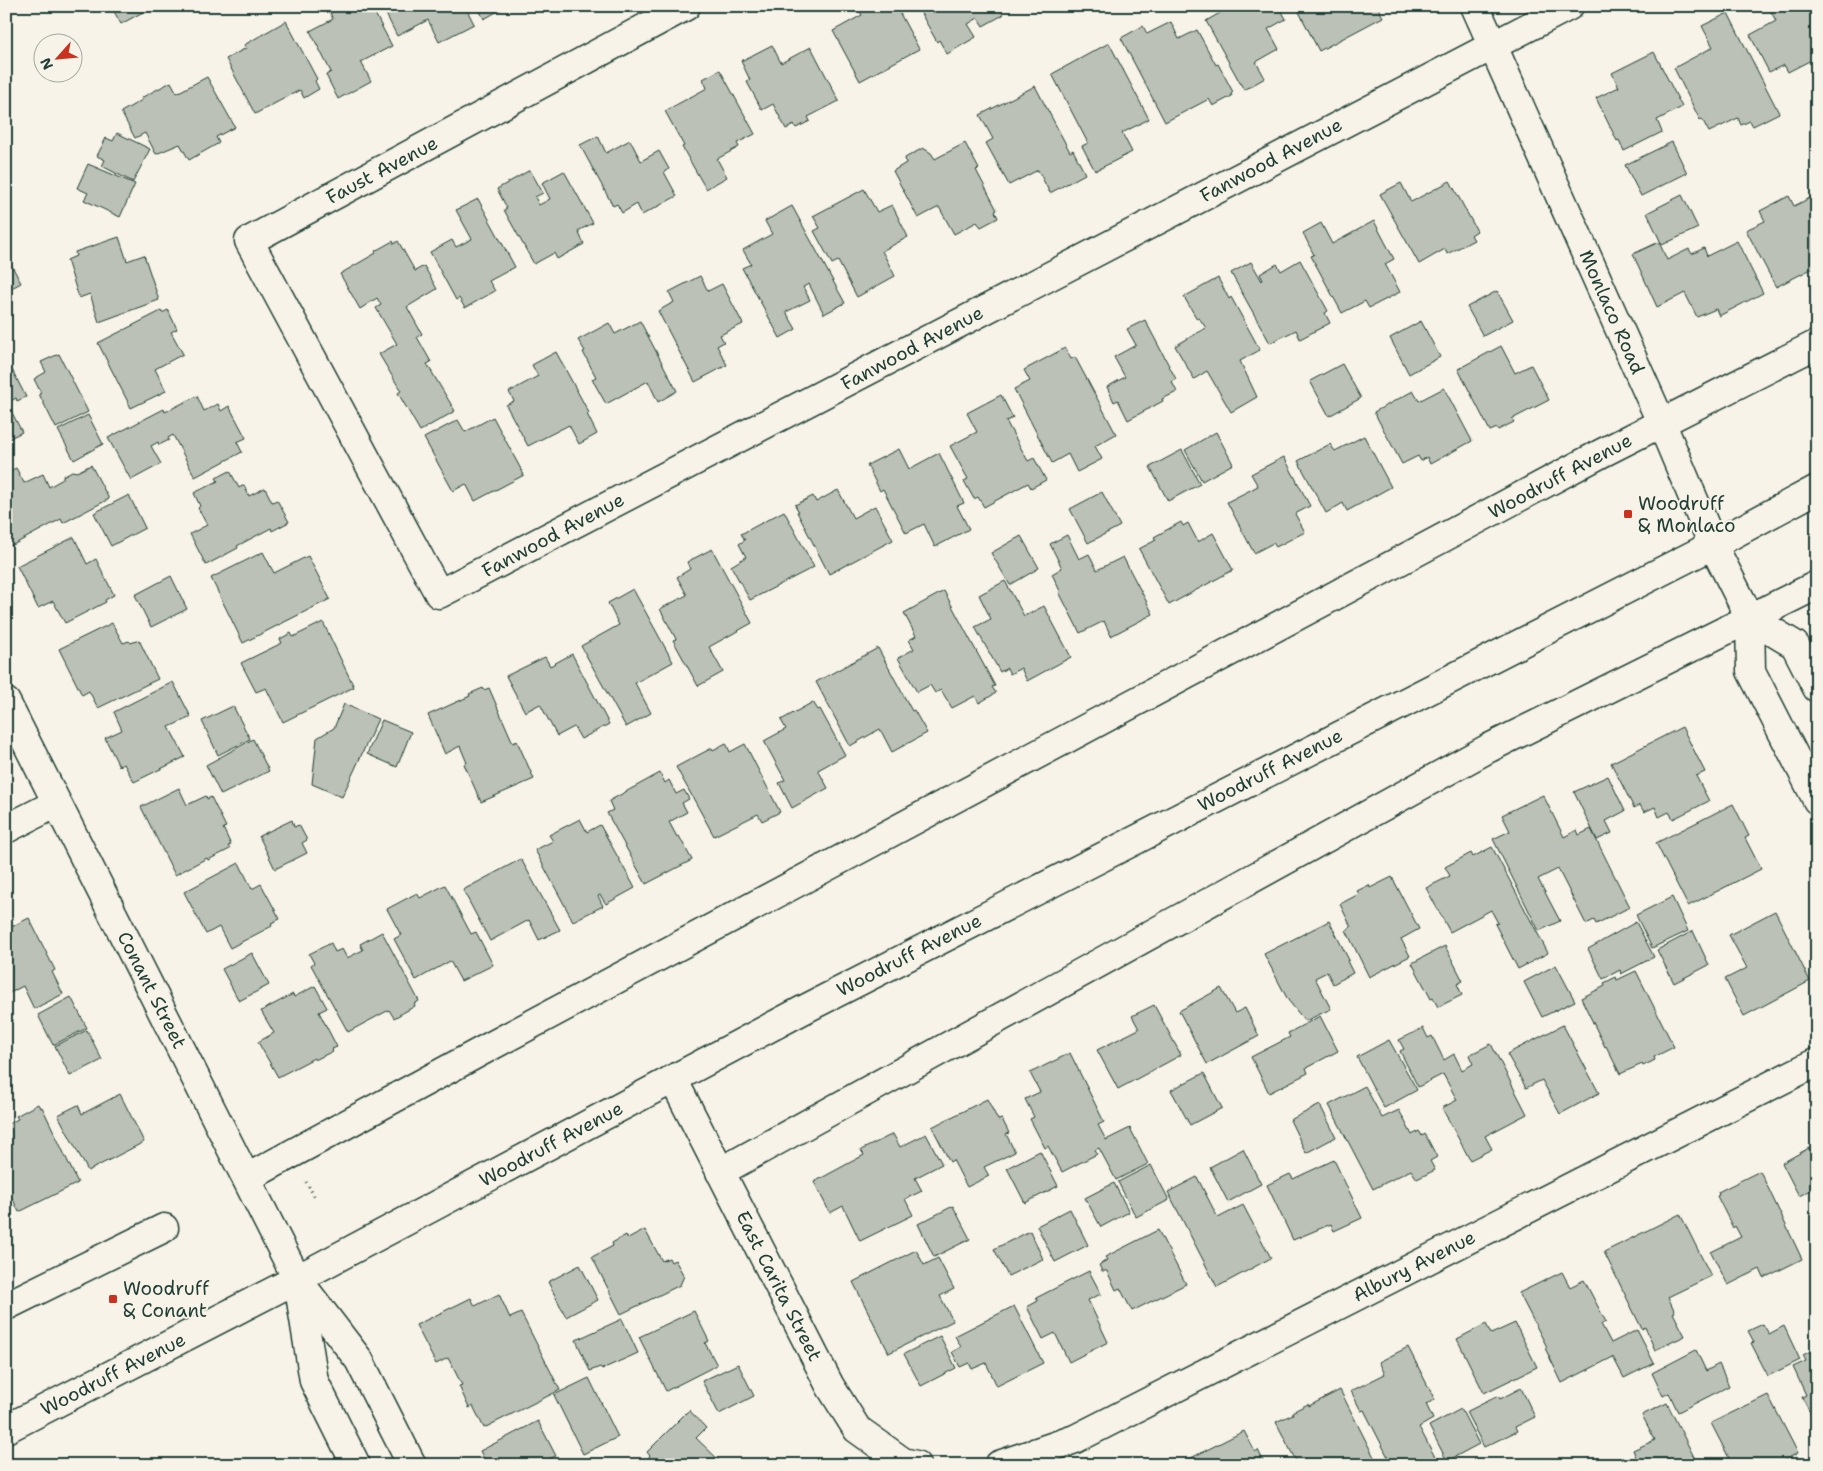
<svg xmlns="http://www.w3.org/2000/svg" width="1823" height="1471" font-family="'Shantell Sans',sans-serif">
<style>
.building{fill:#bbc1b6;stroke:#1f3d34}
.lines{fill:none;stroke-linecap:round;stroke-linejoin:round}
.minor-casing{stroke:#1f3d34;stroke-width:31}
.major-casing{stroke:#1f3d34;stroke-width:31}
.path{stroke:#1f3d34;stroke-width:3;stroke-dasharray:1 4;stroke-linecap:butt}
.minor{stroke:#f7f3e8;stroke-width:28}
.major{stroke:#f7f3e8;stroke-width:28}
.poi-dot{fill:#c8321e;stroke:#f7f3e8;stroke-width:2}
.labels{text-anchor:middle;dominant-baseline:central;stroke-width:4;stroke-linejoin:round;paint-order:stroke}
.street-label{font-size:19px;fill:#1f3d34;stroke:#f7f3e8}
.poi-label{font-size:19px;fill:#1f3d34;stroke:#f7f3e8;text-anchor:start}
</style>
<rect width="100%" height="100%" fill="#f7f3e8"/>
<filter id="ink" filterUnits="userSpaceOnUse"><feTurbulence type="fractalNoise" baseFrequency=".02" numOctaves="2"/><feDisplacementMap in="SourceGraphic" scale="10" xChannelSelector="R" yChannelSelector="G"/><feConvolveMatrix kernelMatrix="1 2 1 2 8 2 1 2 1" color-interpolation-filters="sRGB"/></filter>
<g filter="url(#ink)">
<path class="building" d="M111,6h43l-33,18z
M344,6h27l21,40 -31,16 10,19 -33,18 -12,-24 5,-3 -21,-41 23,-12 -3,-6z
M382,6h83l9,18 -35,18 -11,-22 -31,16z
M477,6h30l-23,13z
M857,6h39l23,43 -59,32 -27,-50 29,-16z
M922,6h76l5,9 -20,11 -5,-8 -10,6 8,13 -29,17 -8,-14 -2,2 -19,-34z
M1223,6h56l7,13 -18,10 11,20 -23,13 9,16 -21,12 -38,-69 19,-11z
M1296,6h81l6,11 -64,34z
M1768,6h49v51l-29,15 -4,-7 -15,7 -19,-37 26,-14z
M1728,13l51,100 -26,13 -3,-5 -9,4 -3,-7 -29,14 -7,-13 -2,1 -26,-52 39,-21 -11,-21z
M286,21l31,58 -2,2 4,8 -15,9 -4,-8 -45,24 -29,-55 20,-11 -2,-3z
M1171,22l8,17 18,-9 19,35 2,-1 15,28 -2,2 1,2 -19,10 -4,-7 -44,23 -44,-84 22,-12 4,8z
M1109,43l40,76 -27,14 10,19 -37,19 -13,-25 6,-3 -36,-69z
M772,45l9,18 30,-16 28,54 -31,16 2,4 -14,7 -2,-3 -8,4 -13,-25 -11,6 -15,-28 3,-2 -9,-19z
M1654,52l28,55 -25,13 5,12 -38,19 -5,-11 -2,1 -21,-43 23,-11 -7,-14z
M720,70l35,64 -18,9 2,4 -22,12 10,18 -21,12 -24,-42 2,-1 -19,-35 42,-23 -4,-9z
M207,77l28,50 -19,10 3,6 -30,17 -9,-16 -24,10 -11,-21 -10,5 -14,-26 21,-12 -1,-2 30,-16 6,11z
M1035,86l35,66 3,-2 12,24 -35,19 -12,-23 -29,15 -23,-42 7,-4 -13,-24z
M117,133l33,16 -17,33 -31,-16 3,-6 -8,-4 9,-18 7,3z
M598,136l8,17 24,-13 11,21 18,-10 10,18 -5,3 13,24 -35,19 -5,-11 -15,9 -5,-9 -4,2 -33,-61z
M1672,142l15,31 -46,23 -16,-31z
M965,143l14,26 -3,1 21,40 -2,1 3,7 -17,9 -4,-5 -23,12 -15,-27 -21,11 -25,-47 13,-8 -1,-5 18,-10 8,5 4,6z
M88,164l47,20 -15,33 -36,-17 4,-7 -11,-5z
M530,170l13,23 -8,4 4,8 11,-6 -8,-16 22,-12 29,52 -15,8 6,13 -27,15 -3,-6 -20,11 -30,-54 3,-2 -10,-19z
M1450,181l27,50 -6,4 3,5 -27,14 -2,-5 -26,15 -39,-70 21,-11 10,19z
M864,189l13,23 15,-7 16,32 -26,14 13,25 -38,21 -19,-36 -6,3 -18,-33 6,-3 -7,-12z
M1682,195l16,33 -36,17 -15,-32z
M1789,196l5,10 18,-9 5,9v33l-3,1 3,5v21l-41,21 -30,-57 19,-9 -5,-10z
M478,199l37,68 -26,14 6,10 -30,17 -6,-10 -3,2 -26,-48 22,-12 4,7 16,-8 -16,-29z
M792,206l53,97 -21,11 -15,-30 -6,3 7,13 -24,12 10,17 -16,9 -38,-70 9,-4 -8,-14 29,-16 -7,-13z
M1374,221l20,38 -9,5 15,28 -31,16 -4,-7 -23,12 -31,-57 3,-1 -11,-22 18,-10 11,21z
M119,237l8,24 17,-6 15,45 -60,22 -9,-28 -11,4 -12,-38 9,-4 -1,-4z
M393,241l1,3 4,-3 17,30 9,-5 13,23 -30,18 15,27 -5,3 14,25 -4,2 28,47 -35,20 -22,-38 3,-2 -22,-37 18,-10 -21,-36 5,-3 -4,-7 -17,11 -20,-35 36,-21 -1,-2z
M1737,241l26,52 -44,23 -3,-7 -19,8 -12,-24 -28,14 -24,-53 26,-12 8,18 22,-11 3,5 12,-6 3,8z
M6,255l15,28 -15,8z
M1300,260l28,51 -3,2 5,10 -30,16 -4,-9 -26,13 -39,-70 20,-11 11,19 1,-1 -3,-6 17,-10 4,7z
M700,276l8,15 14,-7 21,40 -23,11 4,7 -7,4 10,19 -32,17 -37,-71 16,-9 -5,-10z
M1218,278l11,21 2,-2 29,53 -20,11 17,36 -26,15 -24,-41 -13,8 -19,-33 31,-18 -7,-10 -2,1 -13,-22z
M1497,291l16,29 -30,16 -16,-29z
M168,310l9,19 -6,3 12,22 -28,15 11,22 -35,17 -33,-65 63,-32 1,2z
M1145,320l31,59 -4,3 5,10 -15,7 1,2 -35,19 -10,-20 -4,2 -7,-15 18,-10 -11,-20 22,-12 -9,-16z
M640,321l37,70 -19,11 -10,-21 -42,23 -14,-25 4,-2 -13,-25 2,-1 -7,-11 31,-17 6,11z
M1421,321l19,36 -31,17 -19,-36z
M1501,346l14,27 16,-8 18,35 -37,19 2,3 -16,8 -1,-2 -7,3 -32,-62z
M1065,348l6,11 4,-2 41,77 -21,12 7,13 -25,13 -9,-18 -16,9 -38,-74 16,-8 -6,-11z
M556,352l33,61 -2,1 10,20 -18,10 -10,-19 -41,21 -22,-41 8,-4 -5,-9 29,-16 -6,-11z
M59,354l29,58 -32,16 -17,-34 2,-1 -7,-14 12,-7 -5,-10z
M6,358l20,39 -9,4 -1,-3 -9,5 15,29 -16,8z
M1342,364l19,34 -32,18 -19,-35z
M1444,388l28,53 -42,23 -3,-7 -6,4 -3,-5 -16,8 -28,-52 39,-21 6,10z
M1001,395l12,23 -7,3 22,40 6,-3 12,22 -15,8 -3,-5 -44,24 -6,-10 -4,2 -10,-18 4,-2 -18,-33 27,-14 -10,-19z
M197,396l7,15 14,-7 3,7 8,-5 17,32 -9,4 5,10 -47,25 -22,-42 -5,3 1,2 -10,5 -1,-3 -7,4 10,18 -30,16 -23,-42 56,-29 1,3z
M88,415l15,29 -29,16 -16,-30z
M493,417l31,58 -49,26 -9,-17 -13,7 -29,-53 34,-18 7,12z
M1216,432l17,32 -31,17 -17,-31z
M1364,436l27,51 -44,24 -4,-8 -17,10 -28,-52 32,-17 5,7z
M899,449l10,20 30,-16 25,50 -7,3 12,23 -34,18 -11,-23 -18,9 -23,-44 -3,2 -13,-26z
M1182,450l18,34 -32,17 -18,-34z
M1284,457l26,49 -15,8 10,18 -29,15 -3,-4 -19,10 -27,-51 31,-16 -7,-12z
M91,465l18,34 -46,24 -2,-4 -50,27 -3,-6 -2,2v-69l10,-5 8,15 19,-9 6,13 14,-8v-3l9,-5 5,1z
M230,471l9,17 5,-3 5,11 16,-8 7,14 5,-2 12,22 -17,9 -1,-3 -34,18 1,2 -32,17 -16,-31 17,-9 -9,-17 2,-2 -6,-13 24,-12 -2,-3z
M838,490l15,28 22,-12 18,34 -64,34 -32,-62h2l-4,-7 18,-9 3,6z
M1102,492l18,34 -32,17 -18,-34z
M129,495l16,33 -34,18 -17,-33z
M784,511l30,56 -64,33 -19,-34 15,-9 -7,-13 6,-4 -4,-6z
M1181,522l2,4 5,-3 10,19 15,-9 20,37 -64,35 -30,-56 17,-9 -2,-3z
M1067,535l12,24 10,-5 8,16 26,-13 30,57 -42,22 -7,-15 -24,12 -21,-41 1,-1 -8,-17 10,-6 -12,-24z
M1021,536l18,32 -29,17 -19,-32z
M74,537l13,27 9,-5 18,36 -9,5 1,2 -41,21 -12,-22 -15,7 -21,-42z
M712,549l40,74 -43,24 14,25 -25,14 -25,-46 3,-1 -16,-30 27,-14 -10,-18 13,-8 -3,-7z
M263,552l11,21 34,-17 22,43 -87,44 -32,-65z
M171,576l16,33 -36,18 -16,-32z
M1005,581l19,35 20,-10 27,51 -44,24 -6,-13 -11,6 -3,-6 -7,4 -25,-45 16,-8 -12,-24z
M633,589l40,73 -38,21 16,30 -25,14 -45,-81 38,-21 -11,-22z
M944,591l51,95 -3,1 4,6 -17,10 -4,-7 -23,12 -11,-18 -6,3 -5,-8 -13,7 -19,-34 16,-9 -5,-9 7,-4 -12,-23z
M323,622l31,65 -71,35 -17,-34 -10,4 -15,-29 41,-20 -2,-4 11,-6 2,4z
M112,623l11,20 6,-2 2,2 8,-3 19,39 -60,29 -9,-17 -7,4 -23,-46z
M878,648l34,63 2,-1 13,23 -35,19 -12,-23 -30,17 -34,-64z
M572,654l37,70 -28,15 -7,-12 -17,9 -17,-32 -15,8 -19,-36 39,-19 5,9z
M173,682l18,35 -22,10 16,30 -51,25 -10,-18 -5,2 -14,-28 17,-8 -8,-18z
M483,688l1,2 5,-2 24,55 4,-2 17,38 -53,23 -17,-38 3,-1 -7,-17 -15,8 -17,-39 42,-19 -1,-2z
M813,702l5,8 2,-1 25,46 -27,15 10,18 -36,20 -13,-25 6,-3 -21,-39 22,-12 -5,-9z
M344,704l34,15 -36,78 -30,-13 5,-46 17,-10z
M233,706l17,33 -32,16 -16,-34z
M382,720l29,12 -14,35 -30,-13z
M1682,727l23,45 -9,4 13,25 -36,18 -4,-7 -10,5 -4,-10 -11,5 -4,-7 -6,3 -23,-45z
M253,739l16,32 -48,24 -15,-30z
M726,743l4,9 15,-8 35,68 -18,9 -4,-7 -44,22 -38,-69 36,-19 1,2z
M660,773l5,10 4,-3 7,14 8,-4 5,9 -7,4 5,9 -18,10 8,15 2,-1 13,24 -46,24 -39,-71 6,-3 -4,-9z
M1608,776l17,35 -19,10 6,12 -15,7 -23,-48z
M179,788l8,17 19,-9 1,3 4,-2 15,30 -3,1 8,17 -3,1 2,3 -22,11 -1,-2 -32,17 -34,-68z
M1543,795l21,42 13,-7 2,5 12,-6 39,78 -34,17 -2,-4 -8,4 -28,-55 -20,10 22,42 -21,10 -46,-92 17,-8 -8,-16z
M1733,804l16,32 -4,2 16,31 -73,37 -32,-63z
M580,819l7,13 13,-7 35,63 -29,16 -6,-9 -2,1 5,10 -30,15 -38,-71 18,-9 -4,-6z
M292,820l2,7 5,-2 8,15 -5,3 5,10 -32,16 -16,-33z
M1492,847l56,106 -30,16 -23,-45 3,-1 -7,-13 -41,22 -24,-44 24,-12 -5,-9 26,-14 2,4z
M521,859l39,71 -21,10 -10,-20 -39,21 -27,-51z
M239,863l13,26 9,-5 19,35 -9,4 1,3 -42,22 -11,-21 -13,7 -22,-42z
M1392,877l27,52 -18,10 9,17 -41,21 -23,-47 5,-3 -11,-23 19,-10 -2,-3 12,-6 1,3z
M445,885l26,49 5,-2 17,33 -32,16 -11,-20 -34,19 -22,-41 7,-4 -14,-26 30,-16 3,5z
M1672,897l16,34 -36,17 -16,-33z
M1775,911l35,70 -66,35 -19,-37 22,-11 -18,-33z
M29,918l26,52 -3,2 11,22 -29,15 -11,-23 -17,9v-68l3,1z
M1329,921l20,39 -2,1 6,12 -20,11 -6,-12 -12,6 16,31 -26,12 -17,-21 -24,-46z
M1636,922l18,35 -33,17 -1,-4 -17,9 -15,-30z
M1693,931l16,34 -35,18 -17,-33z
M382,932l37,69 -5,3 1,2 -21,12 -5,-8 -41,22 -37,-67 3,-2 -5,-9 22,-11 4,9 7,-3 5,9 16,-8 -3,-6z
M1445,946l18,35 -6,3 5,11 -24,12 -5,-9 -2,1 -19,-36z
M252,953l17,32 -30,16 -17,-32z
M1556,965l19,36 -33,16 -18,-35z
M1636,971l38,76 -20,10 1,3 -12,6 -1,-2 -22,10 -14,-28 -1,1 -24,-49 24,-12 -1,-3 12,-6 1,3z
M315,986l12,22 -8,4 18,35 -5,2 1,2 -18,9 -1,-2 -36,19 -20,-35 16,-9 -13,-22 32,-17 1,3z
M1221,988l14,25 10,-5 14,28 -52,28 -28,-53z
M71,997l16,31 -34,17 -15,-30z
M1154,1005l27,50 -63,34 -21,-39 42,-21 -7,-13z
M1320,1016l18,35 -32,17 2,5 -39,20 -18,-36 39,-20 -2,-4z
M1563,1025l36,68 -39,21 -18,-34 -16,8 -19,-34z
M1423,1028l5,10 4,-2 12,24 10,-6 8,16 11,-6 -4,-9 22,-11 36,70 -42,22 7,13 -22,11 -28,-52 15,-8 -14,-26 -25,13 -18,-36 4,-2 -5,-9z
M87,1030l15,30 -32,16 -15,-30z
M1389,1040l28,50 -33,18 -27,-51z
M1070,1053l34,69 -6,3 8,15 24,-12 18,36 -32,16 -17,-32 -4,2 2,4 -35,18 -14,-26 -3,2 -15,-29 4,-2 -9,-18 15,-7 -10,-19z
M1204,1073l18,35 -32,17 -19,-35z
M1365,1086l17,32 17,-8 13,25 7,-4 3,5 3,-2 12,23 -7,4 5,9 -18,9 -6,-9 -38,19 -44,-84z
M120,1094l24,48 -56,29 -30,-56 20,-10 4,9z
M987,1099l11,21 4,-1 7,14 -3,1 9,18 -31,15 5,9 -22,11 -14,-27 -3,2 -18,-35z
M38,1104l2,4 2,-1 12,25 24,51 -59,29 -13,-27v-60l12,-6 -2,-3z
M1320,1105l16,32 -30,16 -16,-33z
M893,1134l7,13 26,-13 16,30 -27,14 7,13 -17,8 8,16 -53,26 -17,-35 -13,7 -16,-31 50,-27 -3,-5z
M1809,1148l3,5 5,-3v37l-18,9 -17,-33z
M1243,1149l18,35 -33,18 -18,-35z
M1040,1151l18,35 -33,17 -18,-35z
M1334,1160l28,58 -28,13 -3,-7 -38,16 -26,-55 23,-11 3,5z
M1151,1165l18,35 -33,17 -18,-35z
M1760,1171l42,88 -38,19 -4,-9 -32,16 -17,-33 30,-15 -6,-11 -2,2 -16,-32 2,-1 -1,-3z
M1197,1177l21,41 25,-13 28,53 -54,29 -49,-95z
M1114,1183l15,29 -28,15 -16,-29z
M953,1206l17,33 -36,18 -16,-33z
M1070,1209l18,36 -33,17 -18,-36z
M1680,1214l31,62 -43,21 7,15 -2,1 12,23 -30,14 -10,-23 -3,2 -38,-77z
M645,1230l17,31 7,-3 2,4 4,-2 9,16 -4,9 -59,29 -29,-57 21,-11 -1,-3 14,-8 2,4z
M1158,1230l28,54 -54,27 -12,-23 -4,2 -9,-19h-5l-3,-6 8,-5 -2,-3z
M1030,1231l13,28 -35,17 -14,-27z
M916,1250l8,15 14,-7 16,31 -14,7 13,25 -64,32 -36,-71z
M580,1265l18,35 -32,17 -18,-35z
M1089,1271l12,23 -13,6 20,42 -39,20 -14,-29 -12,6 -16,-32 11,-6 -2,-3z
M1562,1272l8,15 14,-7 22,42 -5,2 10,19 26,-13 17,33 -30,15 -11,-21 -51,26 -17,-35 2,-1 -28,-54z
M499,1294l11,24 11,-5 39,77 -76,38 -11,-22 -4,2 -10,-22 3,-1 -14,-27 -12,6 -20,-39 55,-27 4,8z
M1014,1306l29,57 -46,23 -11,-23 -14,6 -3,-6 -9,4 -8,-15 9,-5 -6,-11z
M694,1311l15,30 -4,2 12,22 -51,26 -27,-54z
M622,1319l16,34 -36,16 -2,-2 -10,4 -14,-31z
M1515,1323l22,44 -53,26 -27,-54 29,-15 5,10z
M1763,1324l6,10 15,-8 16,34 -32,16 -17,-33 3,-1 -6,-11z
M940,1336l16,32 -35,18 -17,-32z
M1408,1347l27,53 -9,4 7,15 -14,8 17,32 -11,6h-33l-28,-55 -3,1 -10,-20 34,-17 -6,-12z
M1817,1348v78l-15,-29 4,-2 -13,-28 13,-6 -3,-6z
M1696,1350l10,21 13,-7 10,22 -51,26 -9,-19 -6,3 -11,-23z
M738,1364l16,32 -35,18 -17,-33z
M589,1378l29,59 -35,17 -29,-59z
M1521,1388l14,29 -20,10 2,4 -33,16 -18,-35 32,-16 2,3z
M1340,1390l36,71 -7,4h-28l-2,-3 -6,3h-35l-22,-43 17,-8 -1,-2 16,-8 1,2z
M1768,1395l30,58 -23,12h-25l-3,-5 -12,5 -2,-4 -2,1 -20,-39z
M1667,1403l31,62h-60l-4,-7 2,-1 -3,-7 22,-10 -13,-25z
M1461,1409l18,35 -32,17 -18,-35z
M689,1410l17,18 -10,10 28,27h-83l9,-9 -3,-4z
M538,1421l18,35 -7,3 3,6h-65l-7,-14z
M1244,1431l11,21 3,-2 7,15h-73l-3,-6z"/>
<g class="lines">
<defs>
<path id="minor" d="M686,6l-437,235 190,353 1130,-588
M1475,6l186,416 52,123 37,73 1,53 66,129
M1750,618l45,27 22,43
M6,702l291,577 62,81 53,105
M6,829l51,-26
M673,1079l157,307 27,43 46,33 13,3
M720,1172l769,-424 328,-163
M247,1178l244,-132 1109,-592 217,-110
M298,1282l16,99 42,84
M6,1306l158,-78
M999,1465l76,-26 742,-377"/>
<path id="major" d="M6,1429l291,-150 504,-268 912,-466 104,-56"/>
</defs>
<use href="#minor" class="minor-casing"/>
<use href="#major" class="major-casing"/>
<path class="path" d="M306,1182l10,17"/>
<use href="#minor" class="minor"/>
<use href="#major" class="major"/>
</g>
</g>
<g class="poi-dot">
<rect x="1623" y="509" width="10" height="10" rx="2.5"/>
<rect x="108" y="1294" width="10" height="10" rx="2.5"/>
</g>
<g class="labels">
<g class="street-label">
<text transform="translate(1271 160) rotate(-28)">Fanwood Avenue</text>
<text transform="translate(382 170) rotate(-28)">Faust Avenue</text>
<text transform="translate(1612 312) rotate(66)">Monlaco Road</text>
<text transform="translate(912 348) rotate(-28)">Fanwood Avenue</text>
<text transform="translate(1560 476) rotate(-28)">Woodruff Avenue</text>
<text transform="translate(553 535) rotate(-28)">Fanwood Avenue</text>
<text transform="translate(1270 770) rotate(-27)">Woodruff Avenue</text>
<text transform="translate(909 955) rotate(-27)">Woodruff Avenue</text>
<text transform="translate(152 990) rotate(63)">Conant Street</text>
<text transform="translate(551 1144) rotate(-28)">Woodruff Avenue</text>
<text transform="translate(1414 1266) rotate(-27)">Albury Avenue</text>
<text transform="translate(779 1286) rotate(63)">East Carita Street</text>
<text transform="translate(113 1374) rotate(-27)">Woodruff Avenue</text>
</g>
<g class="poi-label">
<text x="1638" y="503">Woodruff<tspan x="1638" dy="22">&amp; Monlaco</tspan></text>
<text x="123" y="1288">Woodruff<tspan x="123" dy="22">&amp; Conant</tspan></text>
</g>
</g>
<rect width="1823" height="1471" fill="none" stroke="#f7f3e8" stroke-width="25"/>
<rect x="12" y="12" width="1798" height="1446" fill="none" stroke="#1f3d34" stroke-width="2" filter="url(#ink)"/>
<g transform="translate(58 58) rotate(243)"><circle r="24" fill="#f7f3e8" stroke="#a1aaa0"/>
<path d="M0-4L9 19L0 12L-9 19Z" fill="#c8321e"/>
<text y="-8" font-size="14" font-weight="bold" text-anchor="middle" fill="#1f3d34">N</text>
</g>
</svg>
